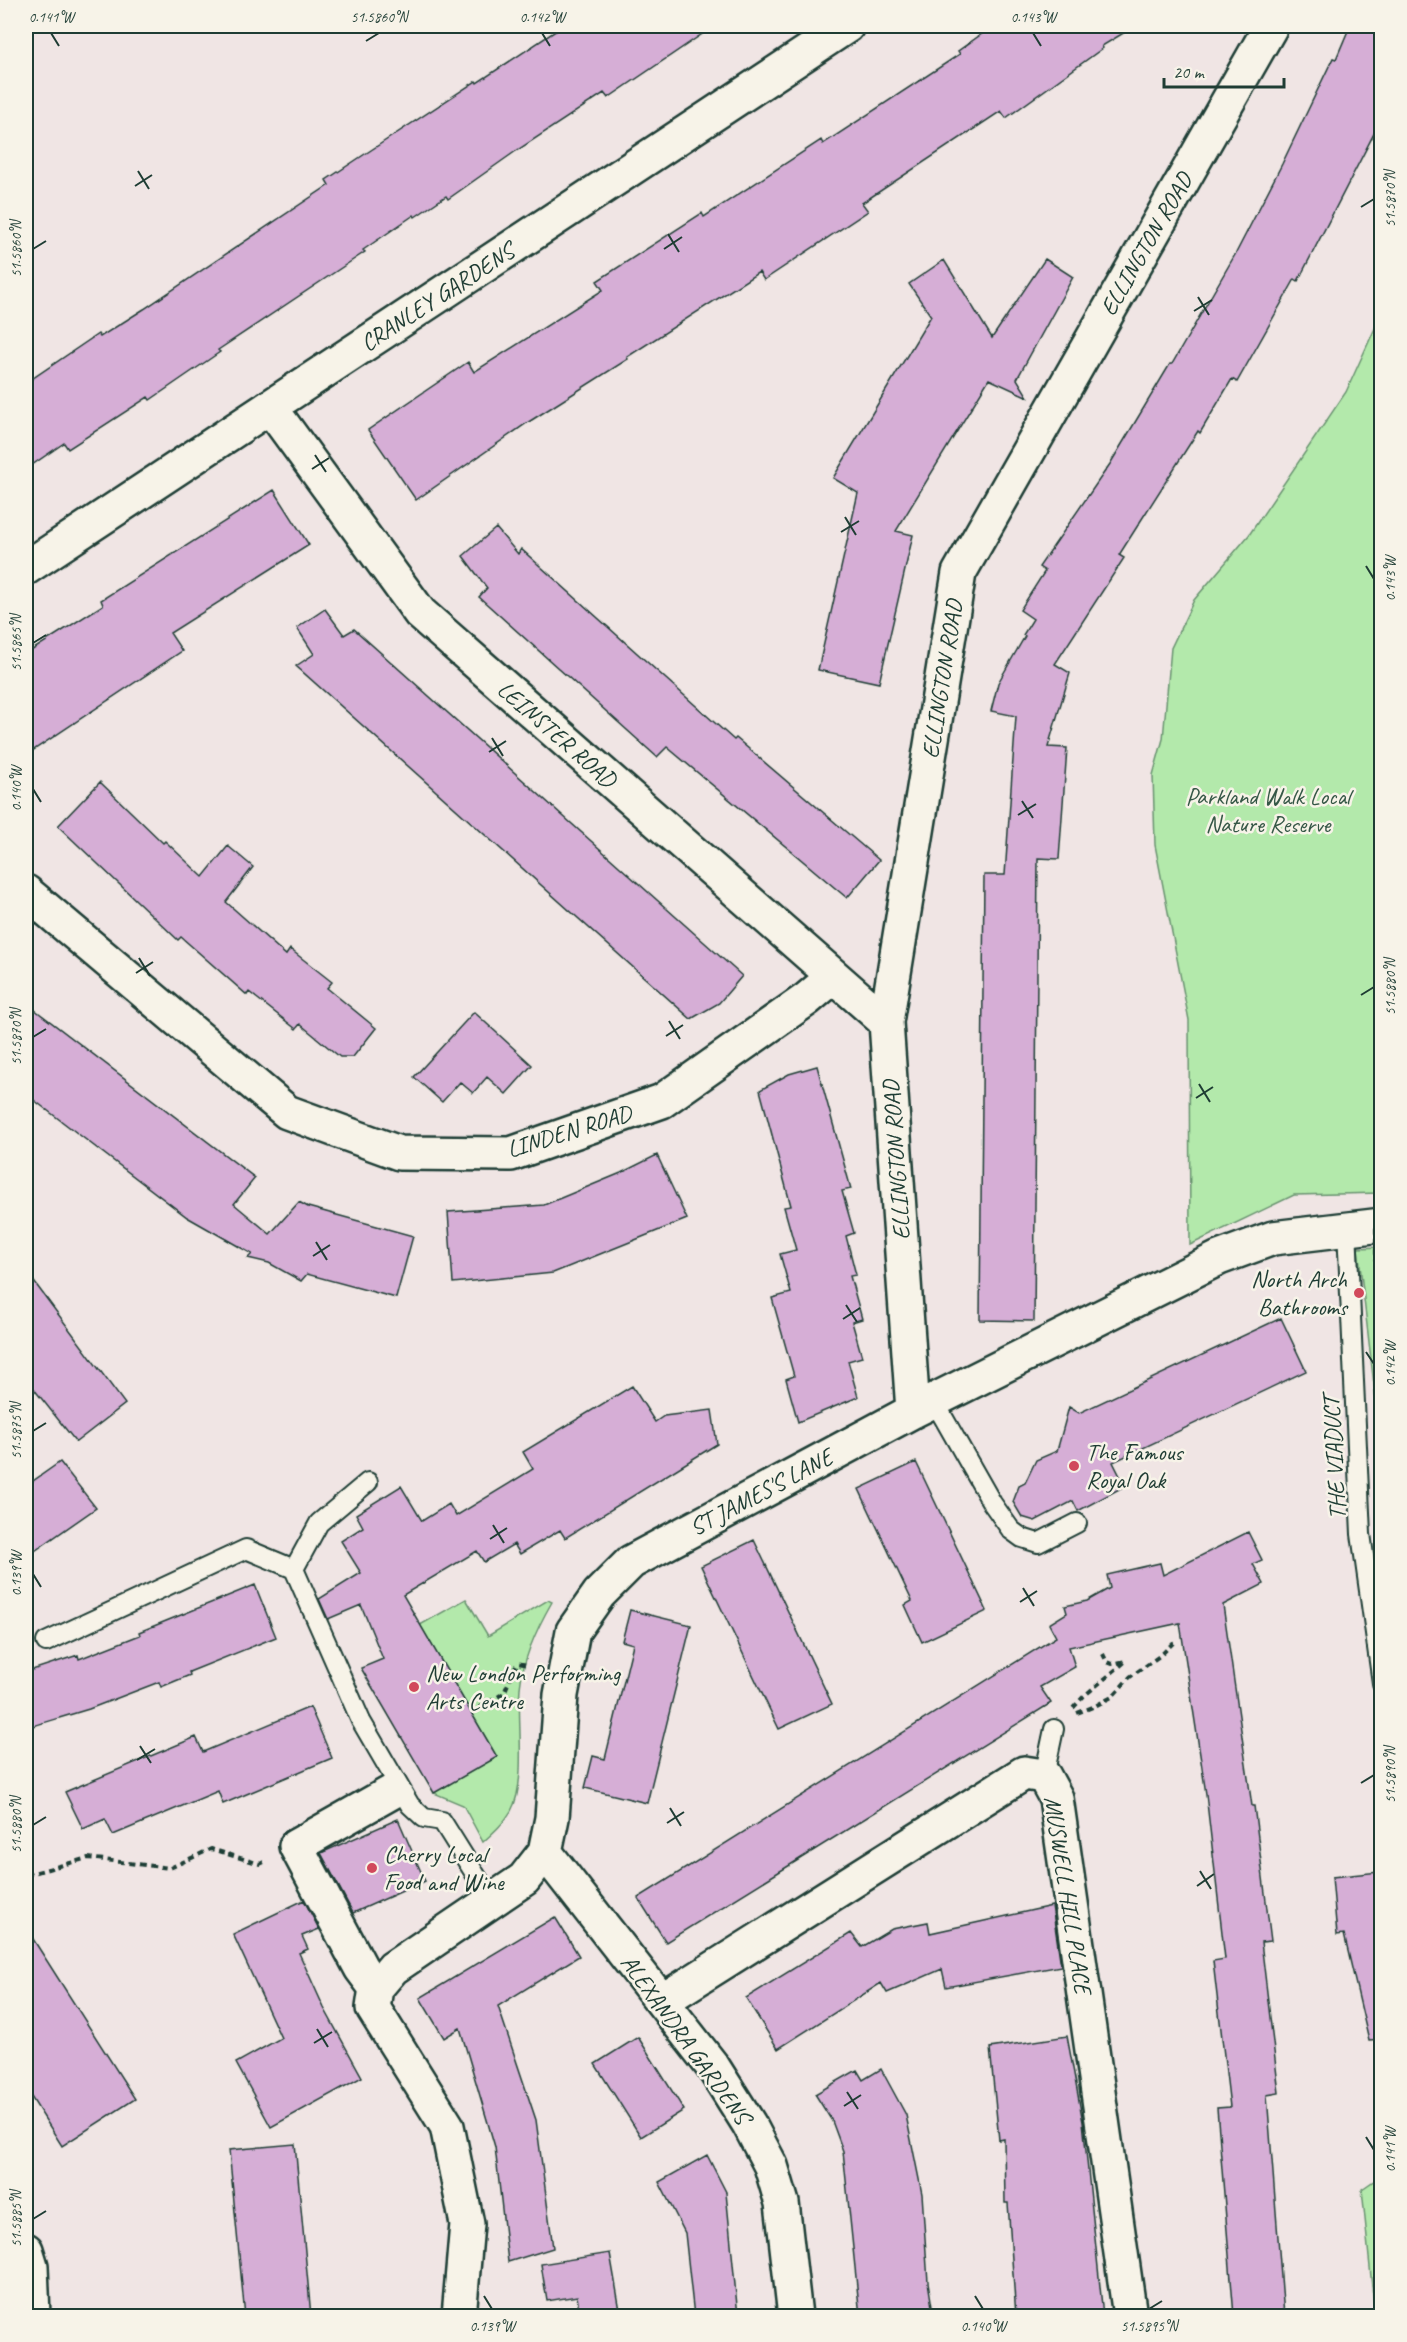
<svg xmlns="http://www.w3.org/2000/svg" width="1407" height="2342" font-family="Caveat,sans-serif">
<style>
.green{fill:#b3e9ab;stroke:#699370;stroke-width:1.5}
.building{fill:#d6aed6;stroke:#1f3d34;stroke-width:1.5}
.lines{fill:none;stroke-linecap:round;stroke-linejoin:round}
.service-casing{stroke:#1f3d34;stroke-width:22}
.minor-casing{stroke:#1f3d34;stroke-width:38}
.tertiary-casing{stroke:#1f3d34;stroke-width:38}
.path{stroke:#1f3d34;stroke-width:4;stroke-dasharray:6 4.5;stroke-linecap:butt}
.service{stroke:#f7f3e8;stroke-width:18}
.minor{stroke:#f7f3e8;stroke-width:33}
.tertiary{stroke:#f7f3e8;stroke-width:33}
.path-bridge{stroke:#1f3d34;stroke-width:4;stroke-dasharray:6 4.5;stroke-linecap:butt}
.ticks{fill:none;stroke:#1f3d34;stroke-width:2}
.poi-dot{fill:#d1495b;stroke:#f7f3e8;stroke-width:2}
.labels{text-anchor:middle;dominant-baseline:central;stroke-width:5;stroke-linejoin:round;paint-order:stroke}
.street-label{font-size:24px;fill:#1f3d34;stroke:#f7f3e8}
.park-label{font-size:24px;fill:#355746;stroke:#f7f3e8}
.poi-label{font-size:24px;fill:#1f3d34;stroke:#f7f3e8;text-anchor:start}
.neatline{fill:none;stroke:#1f3d34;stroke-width:2}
.ticks-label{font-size:15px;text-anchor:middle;fill:#1f3d34}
</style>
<rect width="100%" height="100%" fill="#f0e5e4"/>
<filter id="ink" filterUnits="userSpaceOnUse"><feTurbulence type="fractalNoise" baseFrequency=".0167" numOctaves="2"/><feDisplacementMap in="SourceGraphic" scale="12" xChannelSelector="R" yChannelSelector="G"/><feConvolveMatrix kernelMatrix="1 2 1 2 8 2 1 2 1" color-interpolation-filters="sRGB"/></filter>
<g filter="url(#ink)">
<path class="green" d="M1381,315v878l-87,2 -104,50 -1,-225 -34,-175 -2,-70 10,-36 8,-91 23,-48 55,-65 97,-143z
M1381,1247h1l-1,198 -23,-197z
M466,1599l22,37 60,-36 4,2c-15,26 -29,56 -32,86 -3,34 7,95 -9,123 -7,12 -17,21 -28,31l-20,-37 -29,-12 63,-36 -77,-132z
M1381,2176l1,140h-7l-13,-127z"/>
<path class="building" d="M563,26h151l-106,72 -4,-5 -88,58 -68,48 -2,-3 -31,21 -1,-2 -51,35 2,2 -147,98 2,2 -70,48 -2,-3 -80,52 -4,-6 -38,26v-86l72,-49 2,3 44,-28 185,-124 -3,-5 36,-24 114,-75 1,2z
M993,26h142l-33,20 1,2 -97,70 -5,-7 -139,92 6,8 -104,69 -5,-8 -132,85 1,2 -101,64 -111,77 -48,-70 100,-68 6,10 129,-82 -6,-9 105,-68 2,4 117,-77 2,4 137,-90 -2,-3z
M1350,26h32v92l-84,163 -3,-2 -58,103 -5,-3 -32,54 -2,-2 -58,91 -21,33 5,3 -69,106 15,9 -22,74 19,1 -8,111 -21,-1 -4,463 -54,-1 4,-445h21l11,-159 -25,-5 7,-28 27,-47 -2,-1 10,-16 -13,-9 25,-39 -6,-4 71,-103 60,-100h2l64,-111 46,-89 51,-106 3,1z
M1045,259l28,18 -56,102 11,18 -39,-18 -93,152 17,4 -34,148 -61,-13 40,-177 -25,-15 98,-162 -22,-32 35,-24 48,78z
M274,490l35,55 -139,88 12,18 -156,104v-101l77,-49 -2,-5z
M496,528l22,26 3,-5 213,191 2,-2 143,122 -32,38 -180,-151 -10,10 -178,-160 8,-9 -24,-32z
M325,609l19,26 10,-6 388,347 -23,27 -28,16 -395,-353 18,-12 -17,-26z
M100,782l63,61 2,-2 38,36 25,-31 25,21 -27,35 60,53 4,-6 42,33 -5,6 49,40 -23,29h-13l-40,-33 -4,5 -47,-37 -2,3 -66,-58 -3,3 -120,-114z
M26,1003l229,175 -21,26 36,30 29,-32 9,5 105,29 -17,62 -89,-24 -6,7 -32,-18 -21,-5 4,-4 -65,-37 -161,-123z
M474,1012l58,53 -26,29 -19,-17 -14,16 -13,-11 -18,20 -28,-25z
M817,1066l34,123 -9,2 12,42 -8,3 10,39 -6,1 12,43 -10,3 10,35 -14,4 10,36 -60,25 -12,-43 8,-3 -22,-78 19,-5 -11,-39 16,-4 -12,-43 7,-1 -31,-116 29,-16z
M657,1155l30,64 -134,54 -100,10 -5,-71 96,-7 77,-32z
M26,1271l99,133 -49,38 -50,-63z
M1281,1318l25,53 -193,91 12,24 -47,25 -5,-10 -38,20 -13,-4 -9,-15 6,-16 6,-3 11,-23 21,-9 12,-44 10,6z
M632,1386l23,36 9,-6 48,-6 5,34 -152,94 -5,-8 -40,24 -6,-10 -30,18 -7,-11 -74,44 94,162 -63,36 -73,-125 22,-9 -22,-54 -33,14 -9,-20 42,-26 -20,-32 22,-14 -7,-13 45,-28 21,35 27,-17 7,12 77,-47 -10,-17z
M60,1462l36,46 -70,49v-71z
M916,1462l71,149 -65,31 -17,-37 7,-4 -53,-112z
M1248,1532l14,28 -9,4 11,20 -41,21 29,201h2l17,135 -10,1 18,151 -12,2 17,221h-50l-17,-208 13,-1 -17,-146 12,-2 -19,-165 -26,-171 -111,24 6,20 -35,20 11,16 -385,239 -28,-44 418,-261 -7,-13 18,-11 -2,-7 22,-5 23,-13 -3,-13 53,-12 3,12z
M754,1540l78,164 -53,25 -78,-163z
M255,1585l21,52 -87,35 1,3 -29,12 -2,-5 -70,27 -63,19v-56l52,-17 1,4 61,-24 -1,-3z
M630,1610l61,15 -44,178 -62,-15 8,-32 12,3 28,-115 -11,-3z
M310,1707l22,51 -109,46 -5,-13 -105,44 -8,-16 -22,10 -18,-37 131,-55 7,15z
M398,1819l27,62 -72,32 -32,-60z
M1379,1872l3,26v142l-13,1 -25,-107 -7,1 -5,-58z
M304,1900l15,29 -17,7 6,13 -9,4 25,55 38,69 -91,50 -35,-64 45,-25 -48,-104z
M1052,1906l9,60 -115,21 -4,-18 -55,24 -6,-10 -103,66 -32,-51 105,-65 11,14 30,-18 36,-7 2,11z
M555,1917l24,39 -81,50 38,114 17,128 -45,14 -13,-115 -35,-119 -16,10 -24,-40z
M26,1928l109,171 -73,47 -36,-57z
M1067,2036l16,86 20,194h-87l-8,-113h-3l-1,-64 -5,1 -9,-92z
M638,2037l46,73 -43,27 -46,-73z
M881,2069l25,46 16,79 6,88 5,31 -28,1v2h-45l-17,-165 -11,-30 -17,-27 42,-24 6,10z
M295,2144l16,172h-66l-16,-166z
M707,2155l19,37 12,124h-44l-9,-83 -26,-51z
M610,2253l11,63h-41l-3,-20 -30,5 -6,-37z"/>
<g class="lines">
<defs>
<path id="service" d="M1347,1229l14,305 21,149
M934,1401l58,102 19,27 11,8 16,5 39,-20
M294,1569l25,-46 49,-41
M46,1642l200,-93 48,20 67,152 49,84 14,13 18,3 50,80
M1044,1776l10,-47"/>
<path id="minor" d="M270,407l150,206 466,409
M26,892l261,220 112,41 112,1 151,-53 145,-102 26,-22
M913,1411l-27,-389 73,-449 312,-547
M545,1852l168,215 36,57 22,42 11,37 13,113
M376,1988l-15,-20 -65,-122 94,-53
M662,2001l362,-228 20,3 12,22 74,518
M26,2250l5,16 2,50
M459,2316l8,-92 -20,-98 -74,-118 3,-20 17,-20 131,-89 21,-27 7,-34 9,-123 12,-64 26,-37 32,-32 282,-151 306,-153 54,-20 109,-13"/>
<path id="tertiary" d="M26,568l821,-542"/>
</defs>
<use href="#service" class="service-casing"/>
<use href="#minor" class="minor-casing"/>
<use href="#tertiary" class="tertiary-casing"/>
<path class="path" d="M1073,1708l11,-12 42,-35 -14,3 -5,-2 -4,-8
M471,1713l33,-20 13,-30 12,2
M1077,1713l16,-6 19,-10 18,-20 31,-22 12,-12 5,-1
M26,1875l62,-17 82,10 41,-19 49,15 4,-2"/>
<use href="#service" class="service"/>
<use href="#minor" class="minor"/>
<use href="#tertiary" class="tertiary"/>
<path class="path-bridge" d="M1382,1081l-6,73v191l6,31"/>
</g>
</g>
<path class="ticks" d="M51,33l8,13M542,33l8,13M1033,33l8,13M366,41l13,-8M138,171l11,18M135,186l17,-11M1361,207l13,-8M668,234l11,18M33,249l13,-8M664,249l18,-12M1198,297l11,18M1194,311l18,-11M315,455l11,17M312,469l17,-11M845,517l11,18M841,532l18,-11M1366,566l8,13M33,643l13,-8M492,738l11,18M489,752l17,-11M33,789l8,13M1022,801l11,17M1018,815l18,-11M139,958l11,18M136,973l17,-11M1361,995l13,-8M669,1021l11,18M666,1036l17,-11M33,1037l13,-8M1199,1084l11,18M1196,1098l17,-11M316,1242l11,18M313,1256l17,-11M846,1305l11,17M843,1319l17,-11M1366,1352l8,12M33,1431l13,-8M493,1525l11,18M490,1539l17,-11M33,1574l8,13M1023,1588l11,18M1020,1602l17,-11M140,1746l11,17M137,1760l18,-11M1361,1783l13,-8M670,1808l11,18M667,1823l17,-11M33,1825l13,-8M1200,1871l11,18M1197,1886l17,-12M317,2029l11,18M314,2043l18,-11M847,2092l11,17M844,2106l17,-11M1366,2137l8,13M33,2219l13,-8M484,2296l8,13M975,2296l8,13M1149,2309l13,-8"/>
<g class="poi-dot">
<circle cx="1359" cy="1293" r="6"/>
<circle cx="1074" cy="1466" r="6"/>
<circle cx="414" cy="1687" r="6"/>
<circle cx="372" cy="1868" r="6"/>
</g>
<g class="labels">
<g class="street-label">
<text transform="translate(1146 244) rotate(-60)">ELLINGTON ROAD</text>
<text transform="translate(437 297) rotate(-33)">CRANLEY GARDENS</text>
<text transform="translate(942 679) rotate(-81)">ELLINGTON ROAD</text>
<text transform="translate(557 734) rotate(41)">LEINSTER ROAD</text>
<text transform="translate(569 1131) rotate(-17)">LINDEN ROAD</text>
<text transform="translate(896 1160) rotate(-94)">ELLINGTON ROAD</text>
<text transform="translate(1334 1458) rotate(-93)">THE VIADUCT</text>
<text transform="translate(761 1492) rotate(-28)">ST JAMES'S LANE</text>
<text transform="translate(1068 1895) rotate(81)">MUSWELL HILL PLACE</text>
<text transform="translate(686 2039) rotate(54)">ALEXANDRA GARDENS</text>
</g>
<g class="park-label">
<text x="1268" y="796">Parkland Walk Local<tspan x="1268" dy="28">Nature Reserve</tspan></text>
</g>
<g class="poi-label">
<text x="1347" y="1279" text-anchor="end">North Arch<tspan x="1347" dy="28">Bathrooms</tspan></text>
<text x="1086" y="1452">The Famous<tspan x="1086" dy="28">Royal Oak</tspan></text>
<text x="426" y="1673">New London Performing<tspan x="426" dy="28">Arts Centre</tspan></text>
<text x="384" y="1854">Cherry Local<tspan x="384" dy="28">Food and Wine</tspan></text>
</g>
</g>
<rect width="1407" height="2342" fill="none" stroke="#f7f3e8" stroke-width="66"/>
<path d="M1164 78v9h120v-9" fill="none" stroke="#1f3d34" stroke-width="3"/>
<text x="1173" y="78" font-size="18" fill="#1f3d34" stroke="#f7f3e8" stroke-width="4.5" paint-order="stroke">20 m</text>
<rect x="33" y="33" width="1341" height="2276" class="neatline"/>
<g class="ticks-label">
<text x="51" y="22">0.141°W</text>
<text x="379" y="22">51.5860°N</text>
<text x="542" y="22">0.142°W</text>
<text x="1033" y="22">0.143°W</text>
<text transform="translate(1390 199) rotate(-90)" y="5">51.5870°N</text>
<text transform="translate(16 249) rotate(-90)" y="5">51.5860°N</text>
<text transform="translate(1390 579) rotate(-90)" y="5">0.143°W</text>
<text transform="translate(16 643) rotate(-90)" y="5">51.5865°N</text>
<text transform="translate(16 789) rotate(-90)" y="5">0.140°W</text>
<text transform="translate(1390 987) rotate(-90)" y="5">51.5880°N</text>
<text transform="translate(16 1037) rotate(-90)" y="5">51.5870°N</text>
<text transform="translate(1390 1364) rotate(-90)" y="5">0.142°W</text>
<text transform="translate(16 1431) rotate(-90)" y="5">51.5875°N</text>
<text transform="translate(16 1574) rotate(-90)" y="5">0.139°W</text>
<text transform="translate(1390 1775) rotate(-90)" y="5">51.5890°N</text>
<text transform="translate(16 1825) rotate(-90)" y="5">51.5880°N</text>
<text transform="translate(1390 2150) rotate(-90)" y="5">0.141°W</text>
<text transform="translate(16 2219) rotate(-90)" y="5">51.5885°N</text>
<text x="492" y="2331">0.139°W</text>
<text x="983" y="2331">0.140°W</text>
<text x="1149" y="2331">51.5895°N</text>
</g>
</svg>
